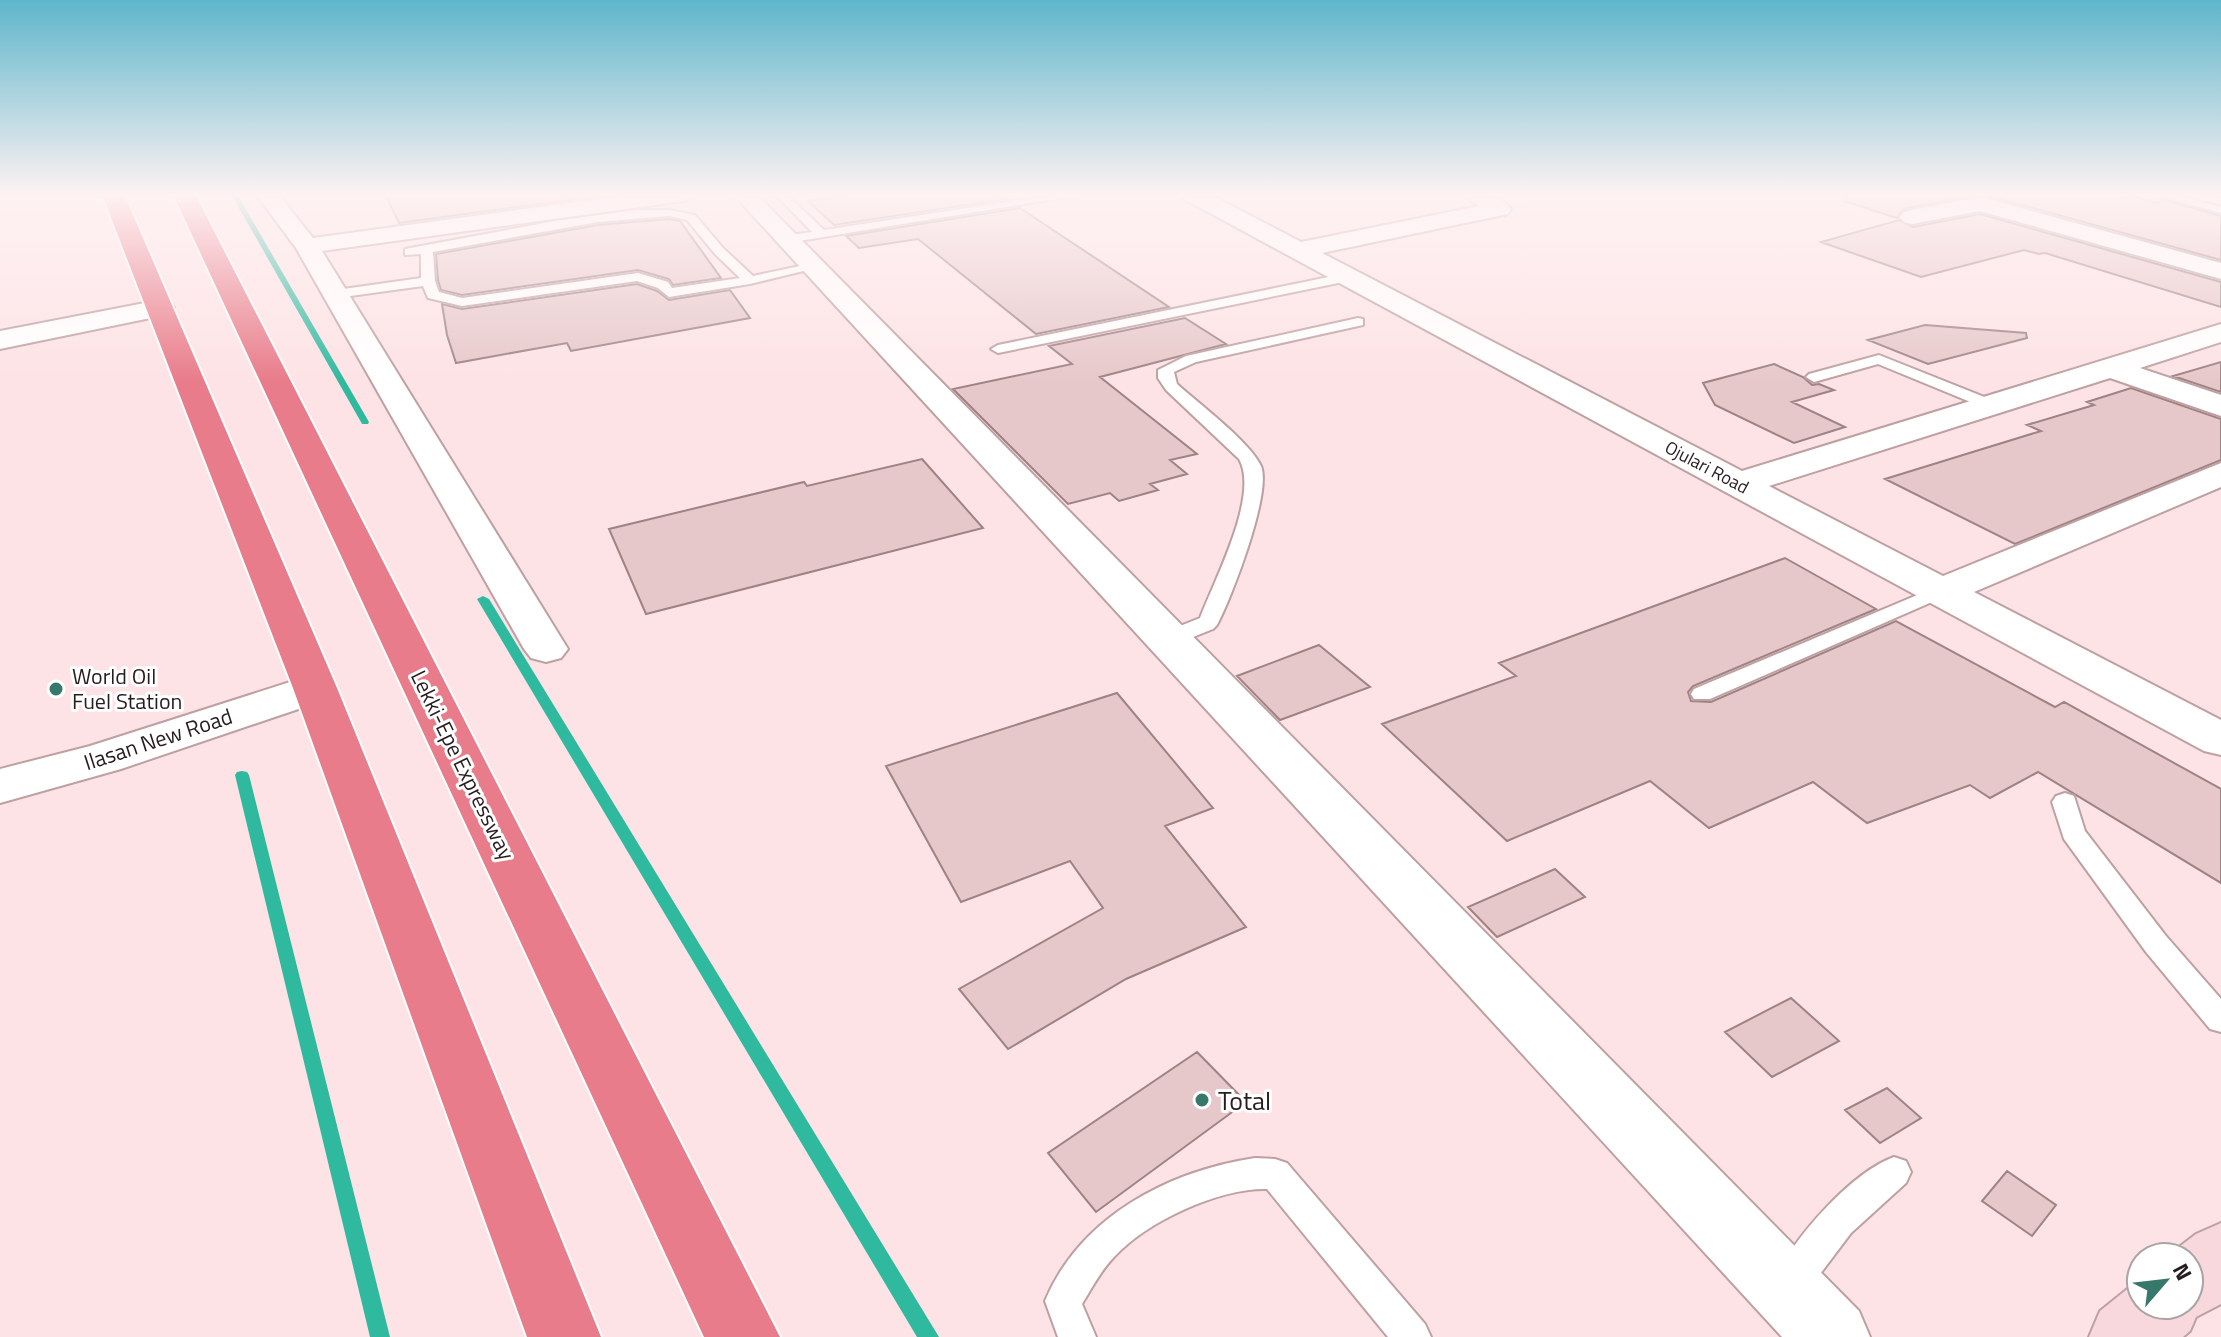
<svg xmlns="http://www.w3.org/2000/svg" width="2221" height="1337" font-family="'Titillium Web',sans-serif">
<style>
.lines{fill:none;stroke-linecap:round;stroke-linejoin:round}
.stream{fill:#2fb99f;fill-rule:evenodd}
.building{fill:#e7c8ca;stroke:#9e8284;stroke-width:2}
.lane-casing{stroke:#bea0a2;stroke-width:4}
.street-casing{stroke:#bea0a2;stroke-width:4}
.secondary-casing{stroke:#bea0a2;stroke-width:4}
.highway-casing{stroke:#fff;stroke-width:4}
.lane{fill:#fff;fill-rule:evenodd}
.street{fill:#fff;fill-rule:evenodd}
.secondary{fill:#f8d8dc;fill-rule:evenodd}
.highway{fill:#e87c8a;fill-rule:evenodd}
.poi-dot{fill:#367869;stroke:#fff;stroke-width:3}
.labels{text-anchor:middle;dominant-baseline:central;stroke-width:6;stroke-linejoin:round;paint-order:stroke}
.far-street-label{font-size:18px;fill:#281d1e;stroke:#fff}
.poi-label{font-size:22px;fill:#281d1e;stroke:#fff;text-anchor:start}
.street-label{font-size:22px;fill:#281d1e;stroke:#fff}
.near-poi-label{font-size:26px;fill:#281d1e;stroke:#fff;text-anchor:start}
</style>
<rect width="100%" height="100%" fill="#fde3e5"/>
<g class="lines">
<path class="stream" d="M231,194h6l132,228 -1,2h-6l-1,-2z
M483,596l6,3 450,738h-22l-440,-738z
M242,771l5,1 2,3 141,562h-20l-135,-562 2,-3z"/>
</g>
<path class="building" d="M385,194h229l-215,29z
M853,194h146l8,5 -173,26 -26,-24z
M1845,194h278l34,9 8,-3 56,16v44l-239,-66 -79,15 -6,9 -53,-17z
M1020,208l149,99 -133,27 -118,-95 -59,9 -13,-12z
M1980,214l241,68v25l-176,-54 -6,1 -15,-4 -103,27 -100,-35 78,-22 14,7z
M669,219l11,2 41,57 -48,7 -4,-6 -31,-9 -176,25 -21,-5 -3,-10 -2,-26 162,-29z
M637,284l20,7 12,9 61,-10 20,28 -179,33 -4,-8 -111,20 -9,-28 -5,-31 20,5z
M1185,318l41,26 -126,33 97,77 -27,6 17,14 -37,10 8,6 -39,11 -9,-8 -42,11 -115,-115 119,-25 -23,-18z
M1925,325l101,8 1,5 -99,26 -60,-24z
M2221,362v30l-48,-16z
M1774,364l29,13 9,8 7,-1 15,6 -42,12 53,25 -51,16 -79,-38 -12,-22z
M2131,388l90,31v41l-206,84 -130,-65 156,-48 -14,-6 67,-20 -7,-3z
M922,459l61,69 -337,86 -37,-85 195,-47 3,4z
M1785,558l91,51 -183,77 -5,6 3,9 20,1 185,-81 159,86 9,-5 157,87v94l-183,-111 -48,26 -20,-13 -103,38 -54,-41 -104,46 -59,-47 -143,60 -125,-117 134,-48 -17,-13z
M1319,645l51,42 -90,33 -43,-44z
M1117,693l96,115 -48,18 81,101 -120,52 -118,70 -49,-60 144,-81 -33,-47 -109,41 -75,-136z
M1555,869l30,28 -88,40 -29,-30z
M1791,998l48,43 -67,36 -47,-45z
M1197,1052l49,50 -150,110 -48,-59z
M1887,1088l34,30 -41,25 -35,-33z
M2007,1171l49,34 -24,31 -50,-35z"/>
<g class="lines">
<defs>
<path id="lane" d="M775,194h11l38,36 234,-36h27l-298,49 -6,-4 2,-3 29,-4z
M2153,194h19l49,13v6z
M637,210h32l26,5 28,33 30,28 61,-13 6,4 -70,17 -81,13 -11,-9 -21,-7 -175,25 -34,-8 -5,-12 -87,12 -7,-4 7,-4 85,-12v-24l-16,1v-6l150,-28zM669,216l18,4 28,34 25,24 -68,10 -4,-6 -30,-9 -176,25 -23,-6 -4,-11 -2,-29 165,-30z
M1348,273l5,1v6l-355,73 -7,-4 7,-4z
M1358,318l5,1v6l-167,37 -22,10 3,12c22,20 72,57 84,82 11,27 -30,133 -44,159l-4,4 -37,15h-16l-3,-5 3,-5 40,-16c14,-37 60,-123 39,-159l-73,-69 -8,-12v-8l28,-14z
M1879,355l118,47 2,3 -8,5 -6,-2 -107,-44 -64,18 -8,-5 3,-3z
M1941,585l10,6 -3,4 -238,104h-16l-3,-5 3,-5z
M2065,793l9,3 11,35 81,105 55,63v33l-11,-3 -64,-77 -82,-113 -12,-37 4,-6z
M1894,1157l12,4 5,11 -5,11 -55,50 -46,61 -13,5 -13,-5 -5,-13c17,-41 78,-109 120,-124z
M1255,1158l20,1 12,4 138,161 6,13h-43l-121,-148c-48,-1 -120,32 -153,68 -13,13 -22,31 -32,47l14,33h-38l-13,-36c35,-84 123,-130 210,-143z"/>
<path id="street" d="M256,194h22l35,44 322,-44h59l-11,7 -361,50 246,398 -7,9 -15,4 -15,-4 -7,-9 -228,-401z
M733,194h23l1103,1117 11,26h-88z
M1181,194h28l92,48 178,-36 -17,-12c19,0 37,-1 49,15l-3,5 -186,39 420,218 479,-147v18l-81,26 81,27v21l-111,-38 -341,108 174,90 278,-113v24l-247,105 247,128v35l-17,-4 -1020,-552z
M1981,197l240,66v16l-241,-68 -68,13 -8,-2 -4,-5 4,-5 8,-2z
M160,300l10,2 4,6 -4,6 -170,35v-18z
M315,674l16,4 6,10 -6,10 -210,71 -121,34v-34l90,-23z"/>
<path id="secondary" d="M2221,1223v81l-25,13 -6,14 -7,6h-94l11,-26 41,-33v27h48v-48h-23l30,-23z"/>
<path id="highway" d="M102,194h22l213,494 264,649h-74l-234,-649z
M173,194h22l585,1143h-76z"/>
</defs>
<use href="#lane" class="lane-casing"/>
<use href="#street" class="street-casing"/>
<use href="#secondary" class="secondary-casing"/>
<use href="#highway" class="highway-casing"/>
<use href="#lane" class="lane"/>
<use href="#street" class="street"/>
<use href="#secondary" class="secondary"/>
<use href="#highway" class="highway"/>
</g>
<linearGradient id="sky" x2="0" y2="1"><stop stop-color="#5eb6cb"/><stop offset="0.51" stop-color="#fef2f3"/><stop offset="1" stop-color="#fef2f3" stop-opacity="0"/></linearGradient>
<rect width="2221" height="381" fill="url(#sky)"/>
<g class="poi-dot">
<circle cx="56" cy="689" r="8"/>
<circle cx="1202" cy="1100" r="8"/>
</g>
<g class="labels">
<g class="far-street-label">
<text transform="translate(1707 467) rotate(28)">Ojulari Road</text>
</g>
<g class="poi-label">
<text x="72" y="676">World Oil<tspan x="72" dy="25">Fuel Station</tspan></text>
</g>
<g class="street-label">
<text transform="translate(158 739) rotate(-18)">Ilasan New Road</text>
<text transform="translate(463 765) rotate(64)">Lekki-Epe Expressway</text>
</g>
<g class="near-poi-label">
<text x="1218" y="1100">Total</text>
</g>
</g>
<g transform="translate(2165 1281) rotate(62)"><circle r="38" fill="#ffffff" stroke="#a9a5a5" stroke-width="2"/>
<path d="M0-6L14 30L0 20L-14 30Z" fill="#367869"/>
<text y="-12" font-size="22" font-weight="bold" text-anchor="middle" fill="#281d1e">N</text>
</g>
</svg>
